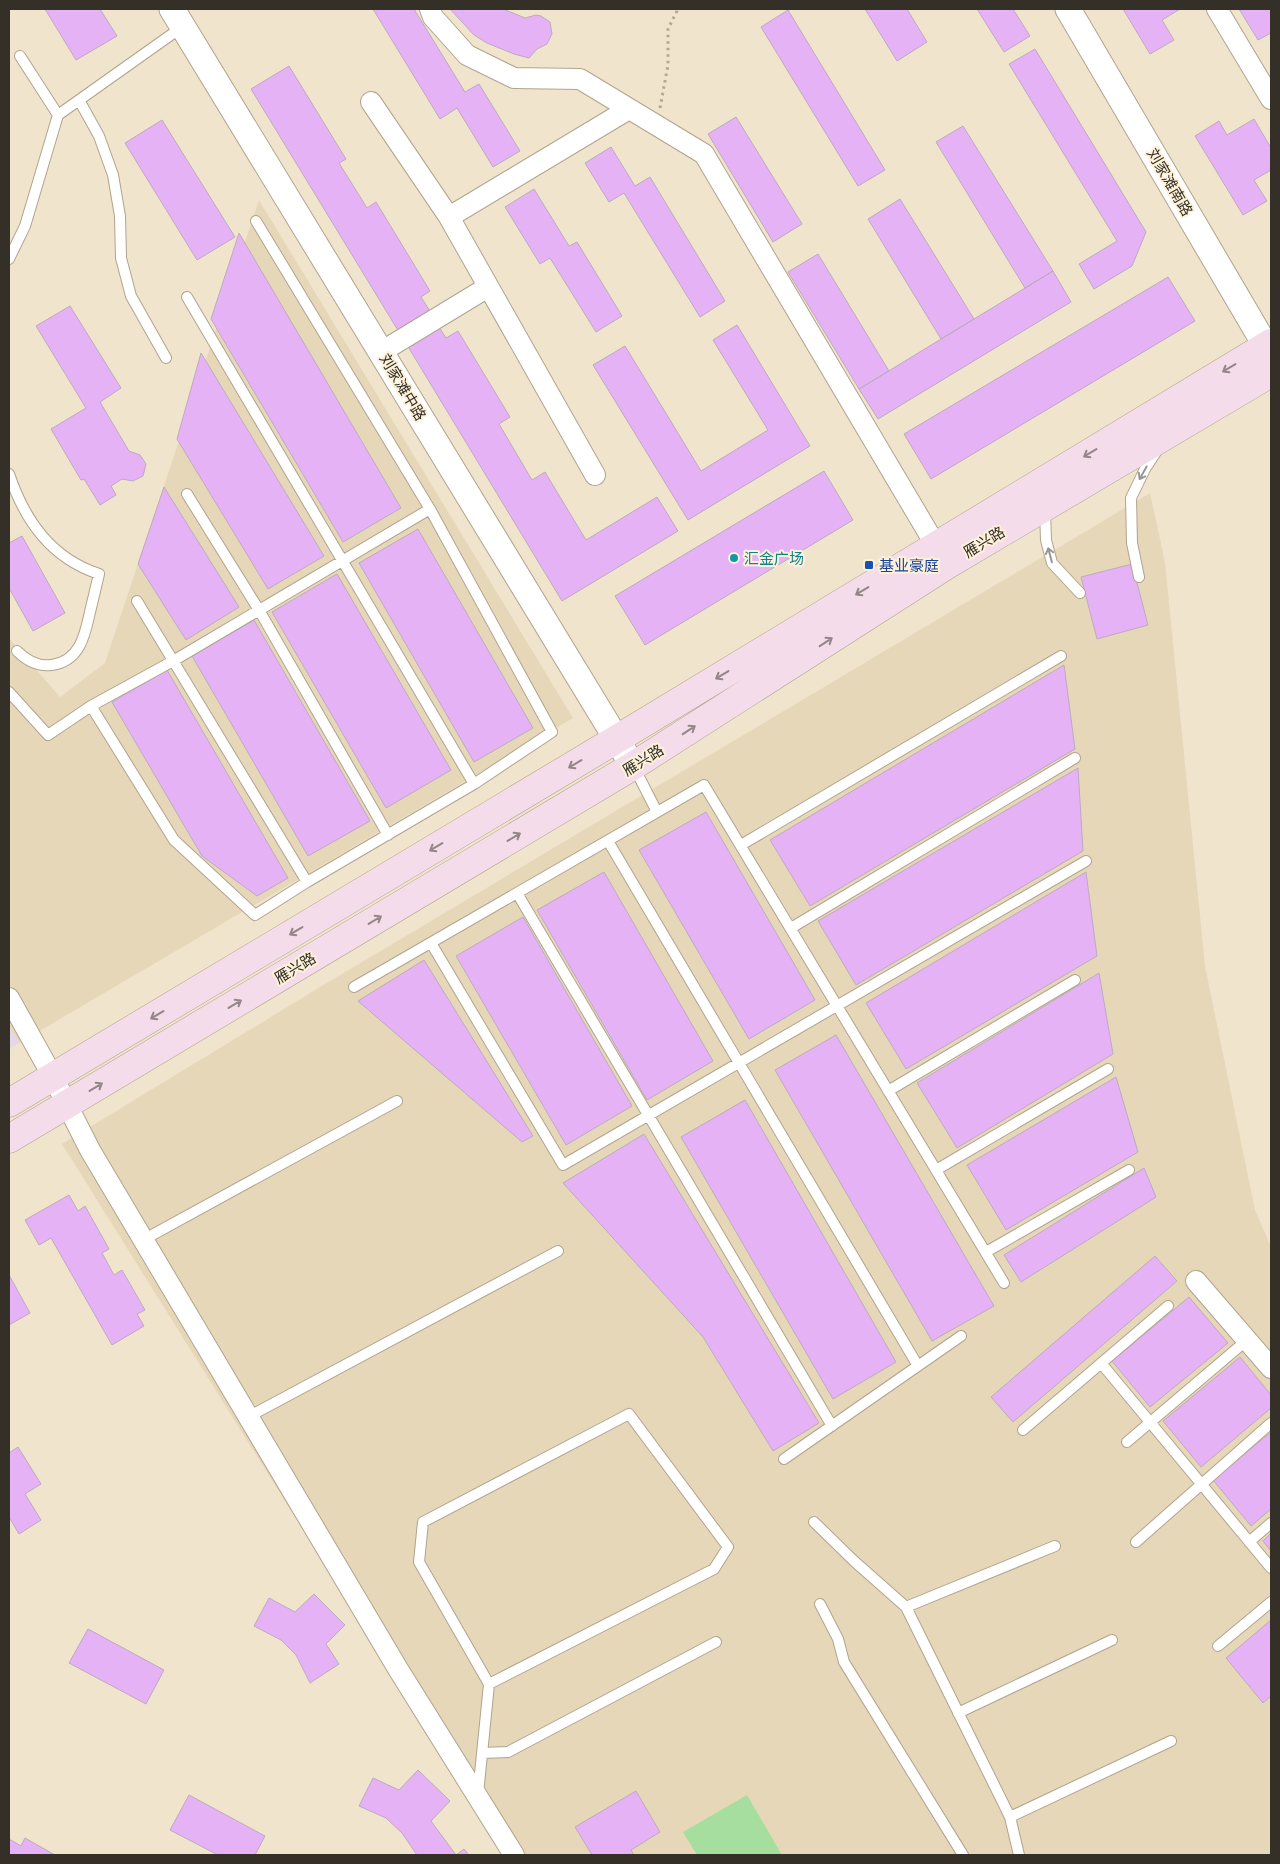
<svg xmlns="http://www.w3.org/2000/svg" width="1280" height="1864" font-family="'Source Serif 4','Noto Sans SC',serif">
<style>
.built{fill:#e7d7b9}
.education{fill:#e5d6e9}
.pitch{fill:#a6de9f}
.building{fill:#e6b2f6;stroke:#bbabbf}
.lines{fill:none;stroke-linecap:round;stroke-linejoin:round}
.service-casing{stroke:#b0a48e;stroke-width:12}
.minor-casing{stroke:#b0a48e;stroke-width:22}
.tertiary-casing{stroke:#b0a48e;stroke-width:27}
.secondary-casing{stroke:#b0a48e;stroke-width:29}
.path{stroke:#b1a795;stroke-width:3;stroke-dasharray:2.5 4;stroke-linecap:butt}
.service{stroke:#fff;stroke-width:10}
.minor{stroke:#fff;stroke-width:20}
.tertiary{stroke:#fff;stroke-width:25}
.secondary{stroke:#f5dcea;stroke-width:28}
.oneway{stroke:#948688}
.oneway2{stroke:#9a9793}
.culture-dot{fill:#0f9aa8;stroke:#fef1da;stroke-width:2}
.transit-dot{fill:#1a4fb4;stroke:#fef1da;stroke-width:2}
.labels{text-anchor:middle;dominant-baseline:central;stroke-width:4;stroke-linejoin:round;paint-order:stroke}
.street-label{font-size:15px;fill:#342f27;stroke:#fef1da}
.culture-label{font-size:15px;fill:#0d838f;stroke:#fef1da;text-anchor:start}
.transit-label{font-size:15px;fill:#164399;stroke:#fef1da;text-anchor:start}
</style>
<rect width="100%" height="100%" fill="#f1e4cd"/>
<path class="built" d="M259,200l314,518 -554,325 -10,-17v-388l51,59 45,-34z
M1150,493l15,69 40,404 50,244 16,37v608h-765l-444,-711 258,-157z"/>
<path class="education" d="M9,1026l10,17 -10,6z"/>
<path class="pitch" d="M747,1795l35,60h-85l-14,-23z"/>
<path class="building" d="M45,9h55l17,27 -41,24z
M373,9h41l51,83 14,-8 41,67 -27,16 -36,-59 -17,11z
M450,9h53l22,9 11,-3 5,1 9,6 2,12 -5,10 -10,5 -8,9 -15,-4 -27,-11 -13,-8z
M865,9h42l20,33 -30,19z
M977,9h36l17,27 -26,16z
M1123,9h57l-18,11 12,20 -24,14z
M1239,9h32v24l-13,7z
M788,10l97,160 -27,16 -97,-159z
M1035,49l111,183 -14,34 -38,23 -15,-25 38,-23 -108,-177z
M289,66l57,93 -7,4 28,45 9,-6 54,89 -9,6 10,16 -32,19 -148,-243z
M736,117l66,107 -29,18 -65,-108z
M1254,119l17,29v22l-17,10 13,21 -24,14 -48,-79 24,-15 8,14z
M162,120l73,117 -38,23 -72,-117z
M963,126l90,145 -28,17 -89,-146z
M611,147l24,39 15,-9 75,124 -25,16 -76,-124 -15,9 -24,-39z
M534,189l35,57 8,-4 45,74 -26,16 -46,-74 -10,6 -35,-57z
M900,199l74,120 -33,20 -73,-120z
M239,233l162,275 -58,34 -132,-223z
M818,254l71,117 -30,18 -71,-117z
M1053,271l18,31 -193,117 -19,-30z
M1168,277l27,44 -264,158 -27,-45z
M70,306l51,82 -21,14 29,49 11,4 6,9 -3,12 -10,5 -11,-2 -11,7 5,9 -16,10 -16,-26 -3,1 -30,-51 35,-21 -50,-82z
M737,325l73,121 -122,74 -95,-155 32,-19 76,125 67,-41 -55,-90z
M439,327l7,11 12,-7 52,86 -11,7 33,56 13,-8 41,68 71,-43 21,34 -116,70 -155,-256z
M201,353l123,203 -56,33 -91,-150z
M824,471l29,49 -208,125 -30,-49z
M164,487l75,120 -53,33 -48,-76z
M418,529l115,199 -59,34 -115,-199z
M22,536l43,77 -32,18 -24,-43v-45z
M1132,564l16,61 -51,14 -16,-62z
M337,574l114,196 -65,38 -114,-196z
M254,620l116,201 -62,35 -116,-200z
M1064,665l11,84 -265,157 -40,-66z
M167,670l121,208 -31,18 -55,-40 -90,-154z
M1078,768l5,83 -227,134 -38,-64z
M706,812l109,188 -66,39 -110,-189z
M604,872l109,189 -66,39 -110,-190z
M1086,872l11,84 -191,113 -40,-66z
M523,917l109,189 -66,39 -110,-189z
M424,960l109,176 -11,6 -164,-141z
M1099,973l14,81 -156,94 -40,-65z
M836,1035l158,271 -62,35 -157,-271z
M1116,1077l22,75 -132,78 -39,-65z
M745,1100l151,262 -63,37 -152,-262z
M644,1134l175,289 -46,28 -70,-114 -140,-154z
M1144,1168l12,29 -135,85 -17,-27z
M69,1195l9,16 7,-5 24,43 -7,4 12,22 8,-5 23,40 -8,4 7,12 -32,19 -61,-107 -12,7 -14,-25z
M1155,1256l22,25 -164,141 -22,-25z
M9,1275l21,38 -21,12z
M1189,1297l39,46 -78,64 -38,-46z
M1240,1357l31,38v13l-70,59 -38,-46z
M1271,1432v77l-20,17 -38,-46z
M18,1447l23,37 -16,10 16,26 -22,14 -10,-17v-64z
M1271,1533v18l-8,-10z
M314,1594l31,31 -19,19 13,20 -29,19 -14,-28 -15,-15 -27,-14 15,-28 26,14z
M1271,1620v76l-8,7 -37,-45z
M88,1629l76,41 -18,34 -77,-41z
M418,1770l32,31 -19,20 25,34 8,-6 5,6h-52l-15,-22 -16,-15 -27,-12 14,-28 26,12z
M636,1791l24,41 -29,18 3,5h-42l-17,-28z
M189,1795l76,41 -10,19h-37l-48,-25z
M25,1838l30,17h-46v-16l12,7z"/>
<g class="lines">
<defs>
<path id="service" d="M20,56l38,59
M79,100l20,36 14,39 7,41 1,42 10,38 35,62
M256,221l174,288 122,223 -78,52 -167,98 -52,33 -81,-75 -83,-134 82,-45 257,-152
M9,259l16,-33 33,-111 124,-88
M187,297l287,487
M9,474c16,47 42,84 90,100 -3,13 -6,25 -9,38 -5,23 -10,49 -38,53 -14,2 -25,-4 -35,-14
M187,494l72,116 129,225
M1045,511l1,29 6,23 28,30
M1139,577l-7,-34 -1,-45 14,-29 13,-20
M137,601l170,281
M9,692l39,43 43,-29
M634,767l23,45
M608,841l310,525
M741,845l320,-189
M517,893l315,533
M791,928l284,-170
M431,943l132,222 523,-304
M354,987l350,-202 300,498
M888,1091l187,-111
M936,1170l172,-101
M143,1240l254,-139
M986,1252l143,-82
M1101,1363l170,205
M248,1417l310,-166
M1023,1430l145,-124
M1127,1442l120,-102
M784,1459l177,-123
M814,1522l40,39 52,46 104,210 9,38
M1136,1542l135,-119
M1249,1542l22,-19
M820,1604l18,35 6,23 119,193
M906,1607l149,-61
M1218,1646l53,-44
M958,1713l154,-73
M482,1753l26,-1 208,-110
M478,1794l11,-110 -70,-122 4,-40 206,-108 99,133 -14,22 -225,115
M1010,1817l161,-76"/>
<path id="minor" d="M430,9l3,8 34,38 47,23 66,1 124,75 238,402
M1217,9l54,90
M371,102l78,115 146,258
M449,217l180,-108
M381,352l107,-65
M9,998l44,79 37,73 308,519 116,186
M1196,1281l75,87"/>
<path id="tertiary" d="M172,9l461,757
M1068,9l203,346"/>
<path id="secondary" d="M9,1103l608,-364 654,-396
M9,1139l624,-373 314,-201 324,-192"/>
</defs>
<use href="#service" class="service-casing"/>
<use href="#minor" class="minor-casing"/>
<use href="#tertiary" class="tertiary-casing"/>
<use href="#secondary" class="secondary-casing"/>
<path class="path" d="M660,108l8,-43v-36l9,-18v-2"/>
<use href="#service" class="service"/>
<use href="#minor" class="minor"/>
<use href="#tertiary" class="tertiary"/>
<use href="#secondary" class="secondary"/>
</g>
<defs><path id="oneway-shaft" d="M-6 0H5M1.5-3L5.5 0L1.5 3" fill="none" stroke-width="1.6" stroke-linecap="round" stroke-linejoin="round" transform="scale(1.25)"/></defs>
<g class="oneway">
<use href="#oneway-shaft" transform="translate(1229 368) rotate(149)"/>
<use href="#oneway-shaft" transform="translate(1090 453) rotate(149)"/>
<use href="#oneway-shaft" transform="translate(862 591) rotate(149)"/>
<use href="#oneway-shaft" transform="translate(826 642) rotate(-33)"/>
<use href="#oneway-shaft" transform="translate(722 675) rotate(149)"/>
<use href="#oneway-shaft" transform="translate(689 730) rotate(-33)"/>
<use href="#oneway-shaft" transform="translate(575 764) rotate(149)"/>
<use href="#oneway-shaft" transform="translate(514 837) rotate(-31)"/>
<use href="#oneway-shaft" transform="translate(436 847) rotate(149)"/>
<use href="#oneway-shaft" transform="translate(375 920) rotate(-31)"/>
<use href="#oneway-shaft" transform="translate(296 931) rotate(149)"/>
<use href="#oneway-shaft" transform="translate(235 1004) rotate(-31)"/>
<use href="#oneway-shaft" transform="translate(157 1015) rotate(149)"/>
<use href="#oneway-shaft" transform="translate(96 1087) rotate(-31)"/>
</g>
<g class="oneway2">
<use href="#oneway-shaft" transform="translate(1143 473) rotate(119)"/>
<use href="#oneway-shaft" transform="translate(1050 555) rotate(-105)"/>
</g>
<circle class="culture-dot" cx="734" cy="558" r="5"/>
<rect class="transit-dot" x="864" y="560" width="10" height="10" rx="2.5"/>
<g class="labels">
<g class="street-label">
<text transform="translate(1170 182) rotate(60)">刘家滩南路</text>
<text transform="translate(403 387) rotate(59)">刘家滩中路</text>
<text transform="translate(984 542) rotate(-31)">雁兴路</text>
<text transform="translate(643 760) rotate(-32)">雁兴路</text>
<text transform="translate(295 968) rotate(-31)">雁兴路</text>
</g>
<g class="culture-label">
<text x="744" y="558">汇金广场</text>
</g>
<g class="transit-label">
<text x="879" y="565">基业豪庭</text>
</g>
</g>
<rect width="1280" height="1864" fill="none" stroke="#342f27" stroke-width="20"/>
</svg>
